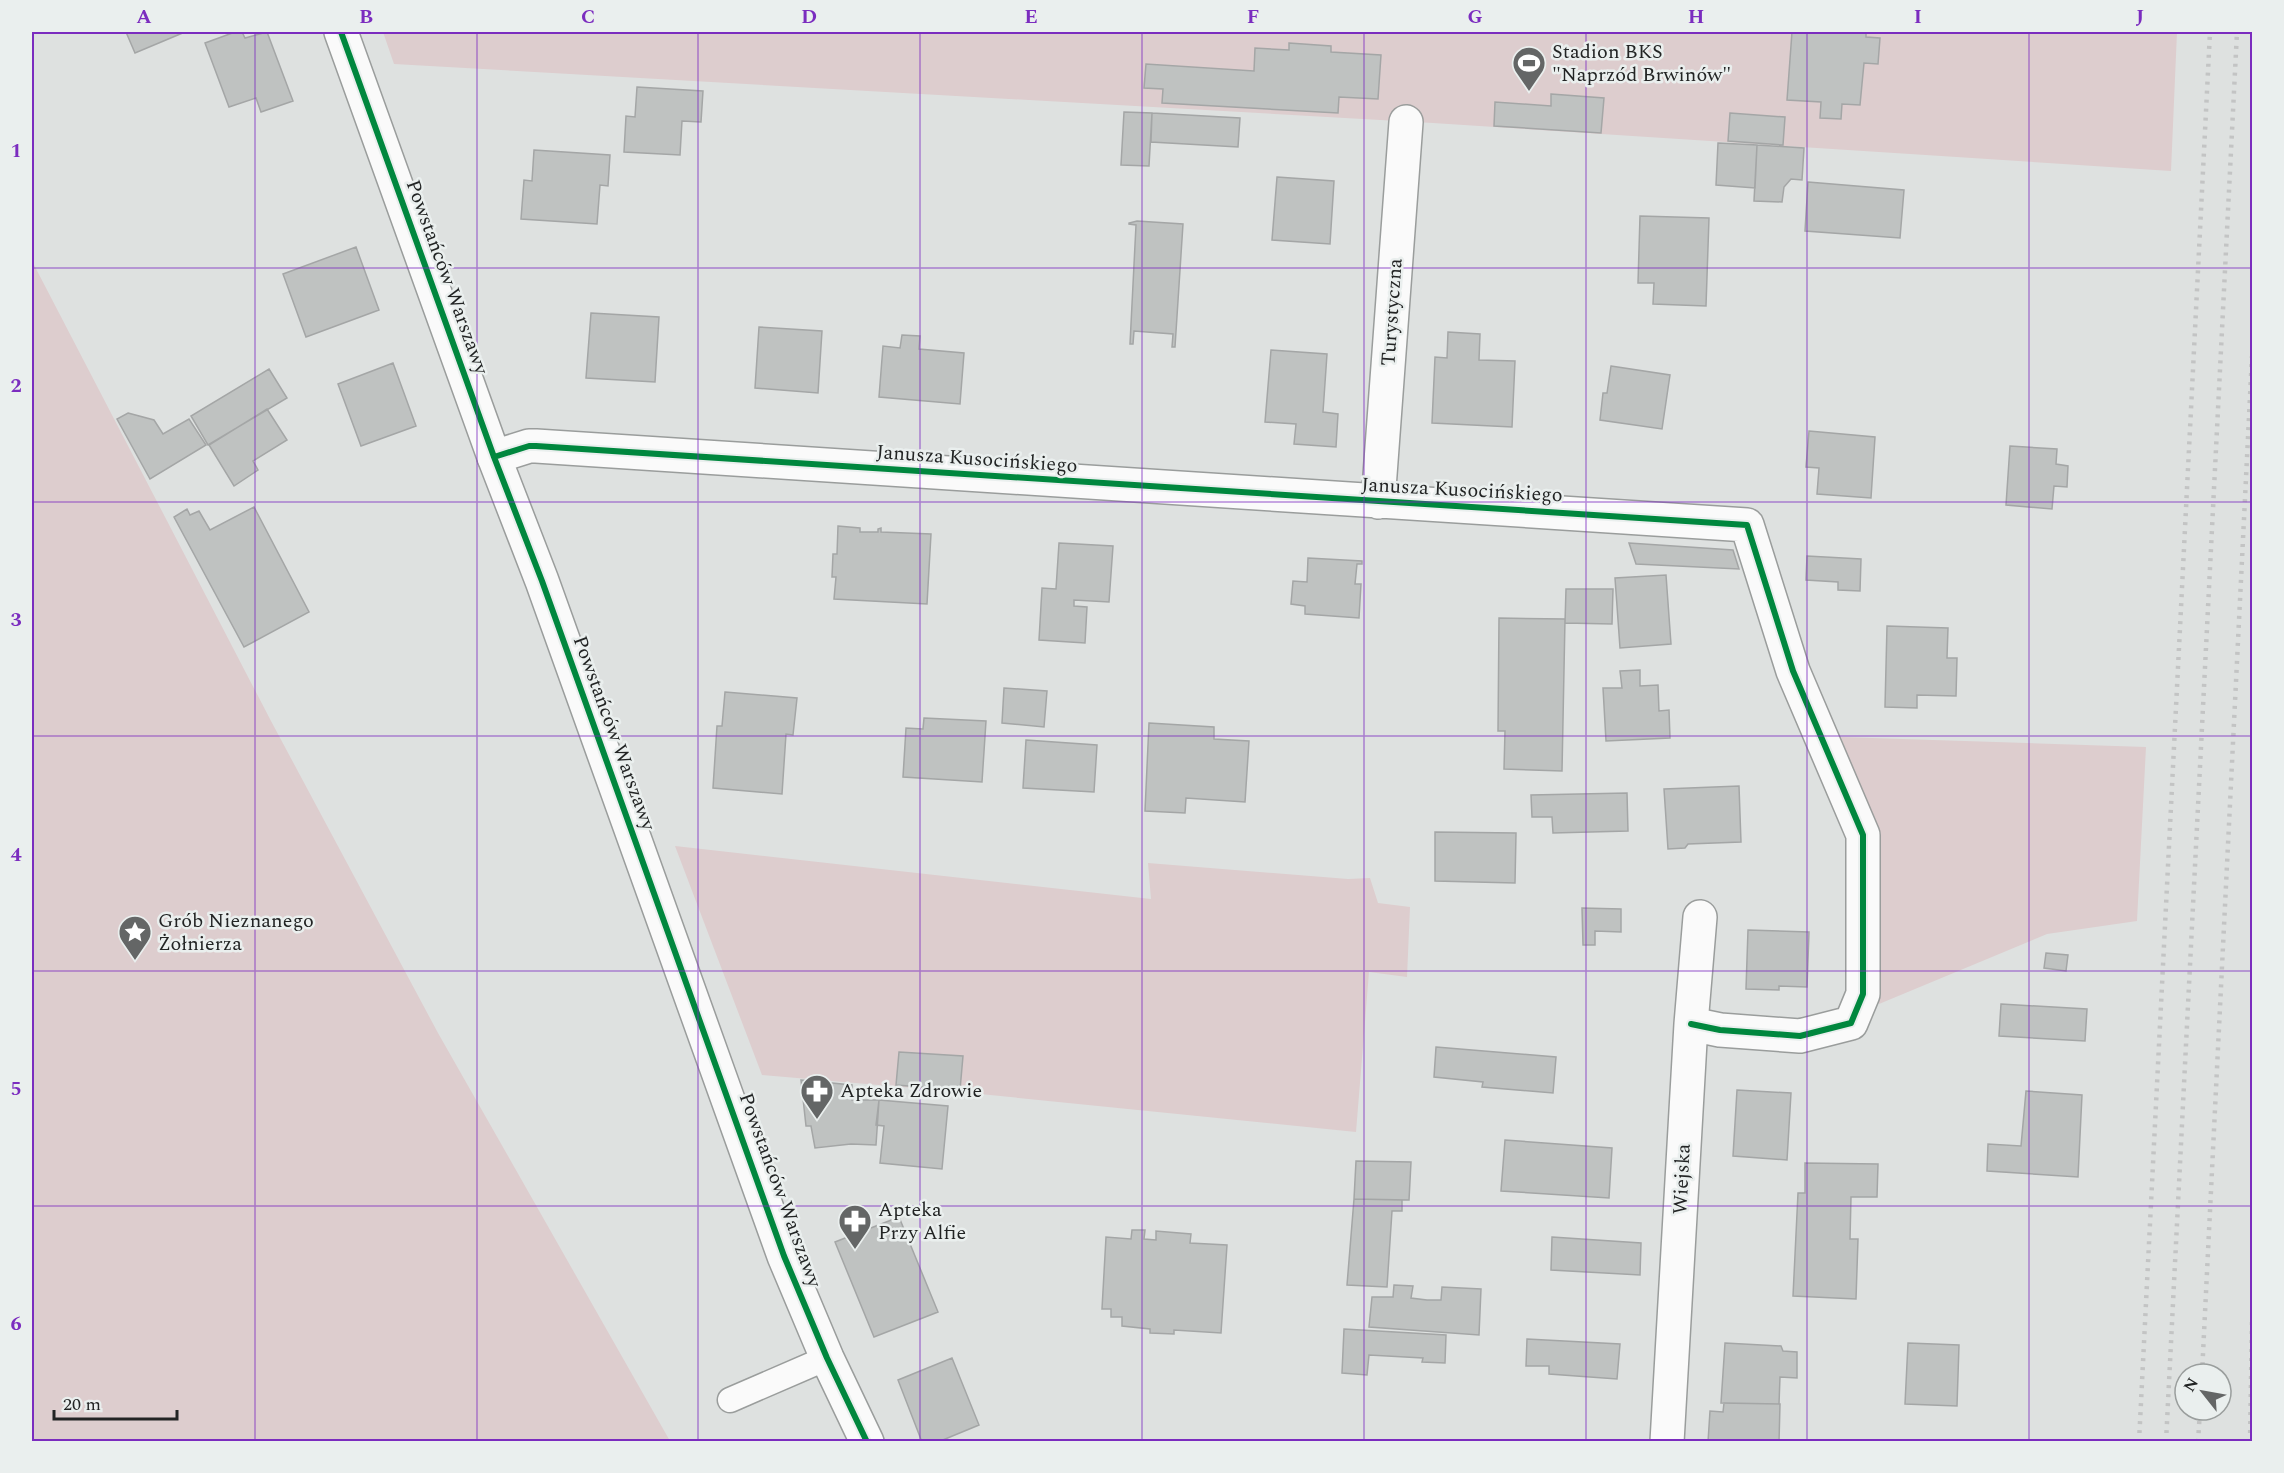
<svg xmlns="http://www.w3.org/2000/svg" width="2284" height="1473" font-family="Spectral,serif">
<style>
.green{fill:#ddcdce}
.building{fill:#bfc2c1;stroke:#a4a6a6;stroke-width:1.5}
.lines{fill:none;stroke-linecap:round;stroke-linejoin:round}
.service-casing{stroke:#9a9d9c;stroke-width:27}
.minor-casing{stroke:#9a9d9c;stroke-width:36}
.tertiary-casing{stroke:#9a9d9c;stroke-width:36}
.service{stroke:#fafafa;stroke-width:24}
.minor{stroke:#fafafa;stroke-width:33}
.tertiary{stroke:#fafafa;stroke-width:33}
.rail{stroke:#c3c4c4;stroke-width:4.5;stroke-dasharray:3 6;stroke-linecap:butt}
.cycleway-casing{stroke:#eaefee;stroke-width:10}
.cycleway{stroke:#00873e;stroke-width:6}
.grid{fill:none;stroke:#7b2cbf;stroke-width:1.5;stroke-opacity:0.55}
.labels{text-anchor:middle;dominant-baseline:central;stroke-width:5;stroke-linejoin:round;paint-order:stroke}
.poi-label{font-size:20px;fill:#222424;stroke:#eaefee;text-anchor:start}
.street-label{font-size:20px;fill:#222424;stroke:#eaefee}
.neatline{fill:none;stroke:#7b2cbf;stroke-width:2}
.grid-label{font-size:20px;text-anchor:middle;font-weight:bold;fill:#7b2cbf}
</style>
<rect width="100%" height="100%" fill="#dee1e0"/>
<path class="green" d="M383,32h1794l-6,139 -738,-48 -1039,-59z
M32,261l239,460 167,312 232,408h-638z
M1841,737l305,10 -9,174 -90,13 -168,70 2,-104 -9,-76z
M675,846l476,53 -3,-36 200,16 22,-1 8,25 32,4 -3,70 -38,-5 -13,160 -396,-40 -198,-17z"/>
<path class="building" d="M126,32h59l-50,21z
M235,32h7l3,6 22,-6 26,69 -32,11 -5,-14 -27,9 -24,-64z
M1792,32h74v5l14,1 -2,26 -14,-1 -4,42 -18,-1 -1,15 -21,-1 1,-16 -34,-2z
M1289,43l42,3v6l50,3 -3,44 -39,-2 -1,16 -176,-10 1,-14 -19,-1 2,-24 108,7 1,-23 34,2z
M637,87l66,4 -2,31 -19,-1 -2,34 -56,-3 2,-36 9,1z
M1551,94l53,4 -3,35 -107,-7 1,-24 56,4z
M1124,112l28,1 -3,53 -28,-1z
M1152,113l88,5 -2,29 -87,-5z
M1730,113l55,4 -2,28 -55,-4z
M1718,143l39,2 -2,43 -39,-3z
M1757,145l47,3 -2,32 -11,-1 -7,8 -2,15 -28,-1z
M534,150l76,5 -2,31 -8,-1 -3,39 -76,-5 3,-39 8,1z
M1277,177l57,4 -4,63 -58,-4z
M1808,182l96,8 -4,48 -95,-7z
M1640,216l69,2 -3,88 -53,-2 1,-21h-16z
M1137,221l46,3 -8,123h-3l1,-13 -39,-3 -1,13h-3l6,-119 -7,-1v-1z
M356,247l23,63 -73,27 -23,-63z
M591,313l68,4 -4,65 -69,-4z
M759,327l63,4 -4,62 -63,-5z
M1448,332l32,2 -1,26 36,1 -3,66 -80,-4 3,-66 12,1z
M902,335l18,1 -1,13 45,4 -4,51 -81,-7 4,-51 17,2z
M1271,350l56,4 -4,58 15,2 -2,33 -42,-3 2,-20 -31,-2z
M393,363l23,63 -55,20 -23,-62z
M1611,366l59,9 -8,54 -62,-9 3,-27h4z
M269,369l18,29 -79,47 -17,-29z
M267,409l20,31 -34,21 5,9 -24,16 -25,-41z
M128,413l26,7 9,14 26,-15 17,26 -56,34 -33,-60z
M1809,431l66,6 -4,61 -54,-4 2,-26 -13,-1z
M2010,446l47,3 -1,15 12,2 -1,21 -13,-1 -2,23 -46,-4z
M254,507l55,105 -65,35 -70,-130 13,-8 3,6 9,-4 11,19z
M838,526l22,2v4h18v-3l3,-1v4l50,2 -4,70 -93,-5 2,-22h-4l1,-23h4z
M1059,543l54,3 -4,56 -35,-2v6l13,1 -2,36 -46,-3 3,-52 14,1z
M1629,543l104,7 6,19 -103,-5z
M1807,556l54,3 -1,32 -22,-1v-8l-32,-2z
M1308,558l54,3v3h-5l-2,20h6l-2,34 -54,-4v-8l-14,-2 2,-23 14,1z
M1666,575l5,69 -51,4 -5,-70z
M1566,589h47l-1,35 -47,-1z
M1499,618l66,1 -3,152 -58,-2 1,-38h-7z
M1887,626l61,2 -1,30h10l-1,38 -39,-1v13l-32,-1z
M1640,670v16l18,-1 1,26 10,-1 1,28 -64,3 -3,-53h19l-2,-17z
M1004,688l43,3 -3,36 -42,-4z
M725,692l72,6 -4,37 -7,-1 -4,60 -69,-6 4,-62h5z
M924,718l62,3 -4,61 -79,-5 3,-49 17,1z
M1149,723l65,4v12l35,2 -4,61 -59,-4 -1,15 -40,-2z
M1026,740l71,5 -3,47 -71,-4z
M1739,786l2,56 -53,2 -3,4 -17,1 -4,-60z
M1627,793l1,38 -75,2 -1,-16h-20l-1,-22z
M1435,832l81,1 -1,50 -80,-2z
M1582,908l39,1v23l-26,-1v14h-12z
M1748,930l61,2 -2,55 -28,-1v4l-33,-1z
M2046,953l22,2 -2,16 -22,-3z
M2001,1004l86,5 -2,32 -86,-5z
M1436,1047l120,10 -3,36 -71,-6 1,-5 -49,-5z
M899,1052l64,4 -3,34 -64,-5z
M801,1080l51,5v15h27l-3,45 -25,-1 -36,4 -4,-22h-5z
M1737,1090l54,3 -4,67 -54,-4z
M2026,1091l56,4 -4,82 -91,-6 1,-27 33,2z
M879,1100l69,6 -6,63 -62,-6 4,-37 -8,-1z
M1505,1140l107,8 -3,50 -108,-7z
M1356,1161l55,1 -2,38 -55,-1z
M1805,1163l73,1 -1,33h-26l-1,42h8l-2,60 -63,-3 5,-103h7z
M1354,1199l48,1v11h-10l-5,76 -40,-2z
M899,1217l39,95 -64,25 -39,-95z
M1132,1230h13l-1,9 12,1v-9l35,3 -1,9 37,2 -6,88 -47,-3v4l-24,-1v-4l-28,-3v-9h-11v-8h-9l4,-72 25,2z
M1552,1237l89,6 -1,32 -89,-5z
M1394,1285l19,1 -2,12 16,2h14l1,-13 39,2 -2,46 -110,-8 3,-30h21z
M1344,1329l102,6 -1,28 -23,-1 1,-4 -54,-3 -2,20 -25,-2z
M1527,1339l93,5 -3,35 -68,-5v-8h-23z
M1725,1343l56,3 2,5 14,1v26l-17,-1 -1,27 -58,-1z
M1908,1343l51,2 -2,61 -52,-2z
M952,1358l27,67 -41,17h-16l-24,-62z
M1724,1403l56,1 -1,38h-71l2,-31 13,1z"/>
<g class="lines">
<defs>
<path id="service" d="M730,1400l97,-42"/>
<path id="minor" d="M494,457l35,-11h7l1211,79 46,146 70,164v159l-12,29 -51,13 -80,-6 -29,-6
M1378,502l28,-380
M1667,1442l24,-418 9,-107"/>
<path id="tertiary" d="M341,32l153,425 48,124 242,675 43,102 40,84"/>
</defs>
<use href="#service" class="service-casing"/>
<use href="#minor" class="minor-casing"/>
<use href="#tertiary" class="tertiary-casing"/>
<use href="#service" class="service"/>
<use href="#minor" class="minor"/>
<use href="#tertiary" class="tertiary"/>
<path class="rail" d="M2202,1374l50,-1018
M2139,1442l71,-1410
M2166,1442l71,-1410
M2198,1442l2,-32
M2250,1442l2,-123"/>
<defs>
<path id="cycleway" d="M341,32l153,425 48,124 242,675 43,102 40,84
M494,457l35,-11h7l1211,79 46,146 70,164v159l-12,29 -51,13 -80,-6 -29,-6"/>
</defs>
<use href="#cycleway" class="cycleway-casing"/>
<use href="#cycleway" class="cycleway"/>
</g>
<path class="grid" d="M255,32v1410M477,32v1410M698,32v1410M920,32v1410M1142,32v1410M1364,32v1410M1586,32v1410M1807,32v1410M2029,32v1410M32,268h2220M32,502h2220M32,736h2220M32,971h2220M32,1206h2220"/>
<defs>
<symbol id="stadium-pin" viewBox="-11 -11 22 30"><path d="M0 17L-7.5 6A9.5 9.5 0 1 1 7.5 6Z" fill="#646666" stroke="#eaefee"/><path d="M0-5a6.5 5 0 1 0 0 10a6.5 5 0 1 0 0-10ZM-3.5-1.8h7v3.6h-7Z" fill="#fff"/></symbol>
<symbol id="sight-pin" viewBox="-11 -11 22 30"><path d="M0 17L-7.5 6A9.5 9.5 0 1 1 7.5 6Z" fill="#646666" stroke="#eaefee"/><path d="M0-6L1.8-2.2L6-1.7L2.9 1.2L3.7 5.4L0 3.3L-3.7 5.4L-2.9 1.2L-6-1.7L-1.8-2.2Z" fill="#fff"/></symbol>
<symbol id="pharmacy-pin" viewBox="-11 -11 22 30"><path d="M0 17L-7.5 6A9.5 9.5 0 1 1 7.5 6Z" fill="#646666" stroke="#eaefee"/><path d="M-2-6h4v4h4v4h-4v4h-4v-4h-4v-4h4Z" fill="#fff"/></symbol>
</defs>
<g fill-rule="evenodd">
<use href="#stadium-pin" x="1510" y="44" width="38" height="52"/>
<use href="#sight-pin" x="116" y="913" width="38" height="52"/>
<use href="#pharmacy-pin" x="798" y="1072" width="38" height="52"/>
<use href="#pharmacy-pin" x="836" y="1202" width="38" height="52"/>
</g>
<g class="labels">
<g class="poi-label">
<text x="1552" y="52">Stadion BKS<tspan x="1552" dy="23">"Naprzód Brwinów"</tspan></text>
<text x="158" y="921">Grób Nieznanego<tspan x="158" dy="23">Żołnierza</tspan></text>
<text x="840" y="1091">Apteka Zdrowie</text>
<text x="878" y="1210">Apteka<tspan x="878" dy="23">Przy Alfie</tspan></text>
</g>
<g class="street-label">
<text transform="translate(447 277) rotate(70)">Powstańców Warszawy</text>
<text transform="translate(1392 312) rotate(-86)">Turystyczna</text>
<text transform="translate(977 459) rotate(4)">Janusza Kusocińskiego</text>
<text transform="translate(1462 490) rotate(3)">Janusza Kusocińskiego</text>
<text transform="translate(614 733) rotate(70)">Powstańców Warszawy</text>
<text transform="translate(1682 1179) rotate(-87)">Wiejska</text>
<text transform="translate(780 1190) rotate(70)">Powstańców Warszawy</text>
</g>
</g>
<rect width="2284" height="1473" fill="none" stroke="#eaefee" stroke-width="66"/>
<g transform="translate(2203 1392) rotate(301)"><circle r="28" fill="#eaefee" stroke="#9a9e9d" stroke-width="1.5"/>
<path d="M0-4.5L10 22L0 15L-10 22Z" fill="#646666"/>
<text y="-9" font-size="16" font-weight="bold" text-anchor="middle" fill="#222424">N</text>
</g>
<path d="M54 1410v9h123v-9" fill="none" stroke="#222424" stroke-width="3"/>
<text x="63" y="1410" font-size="18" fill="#222424" stroke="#eaefee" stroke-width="4.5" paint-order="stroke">20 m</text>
<rect x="33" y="33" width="2218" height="1407" class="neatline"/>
<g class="grid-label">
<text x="144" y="23">A</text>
<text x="366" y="23">B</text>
<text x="588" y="23">C</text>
<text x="809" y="23">D</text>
<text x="1031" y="23">E</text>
<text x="1253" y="23">F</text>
<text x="1475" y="23">G</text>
<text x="1696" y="23">H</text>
<text x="1918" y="23">I</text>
<text x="2140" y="23">J</text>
<text x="16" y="157">1</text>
<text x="16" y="392">2</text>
<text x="16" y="626">3</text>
<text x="16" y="861">4</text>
<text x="16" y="1095">5</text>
<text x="16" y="1330">6</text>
</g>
</svg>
